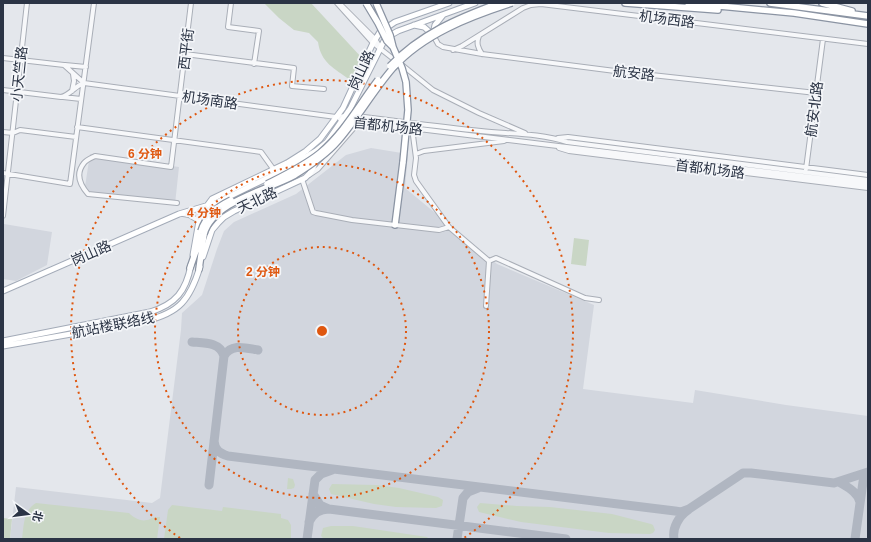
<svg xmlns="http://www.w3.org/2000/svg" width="871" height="542" font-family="Helvetica,'Noto Sans SC',sans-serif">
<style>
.built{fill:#d2d6de}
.green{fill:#c9d6c5}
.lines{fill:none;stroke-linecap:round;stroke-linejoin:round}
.taxiway{stroke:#b0b6c1;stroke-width:9}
.minor-casing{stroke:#a9aeb7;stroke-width:6}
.major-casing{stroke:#a3abb8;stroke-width:7}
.highway-casing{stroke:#8b94a3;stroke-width:8}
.minor{stroke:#f7f8fa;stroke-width:4}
.major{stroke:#fff;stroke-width:5}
.highway{stroke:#fff;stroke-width:5.5}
.highway-bridge-casing{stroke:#8b94a3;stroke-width:8;stroke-linecap:butt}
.highway-bridge{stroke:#fff;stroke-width:5.5}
.ring{fill:none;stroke:#df570f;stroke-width:2;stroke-dasharray:2 4}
.labels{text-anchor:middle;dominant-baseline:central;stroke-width:3.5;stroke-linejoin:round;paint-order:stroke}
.street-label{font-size:14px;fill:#2b3445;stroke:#f4f6f9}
.centre{fill:#df570f;stroke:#f4f6f9;stroke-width:2}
.ring-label{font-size:12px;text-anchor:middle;font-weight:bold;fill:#df570f;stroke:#f4f6f9;stroke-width:3.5;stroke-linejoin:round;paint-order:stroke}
</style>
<rect width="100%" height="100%" fill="#e4e7ec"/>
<path class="built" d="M371,148l37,6 -3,34 92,76 97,41 -11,84 110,14 2,-13 91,15 82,11v123h-858l6,-52 136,16 8,-5 21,-168 1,-17 20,-18 15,-46 7,-18 10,-9 62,-28 50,-39z
M90,154l89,13 -4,37 -91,-11z
M4,224l48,8 -5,33 -31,16 -13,-2v-45z"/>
<path class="green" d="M264,3h47l51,55 -12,22c-16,-12 -29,-17 -32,-38l-9,-9 -15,-3 -15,-12z
M574,238l15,2 -3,26 -15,-2z
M288,478l5,1 2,6 -1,3 -3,1h-4z
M332,484l44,1 23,3 39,9 5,3 -1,6 -6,2 -40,-1 -22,-3 -43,-10 -2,-5z
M36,503l93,10c5,5 13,10 21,6 4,-2 5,-2 10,-2l-3,22h-135c2,-14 1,-28 14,-36z
M480,503l37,3 33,1 62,7 39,10 2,1 2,5 -2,3 -3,1 -41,-1 -88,-11 -42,-10 -2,-5z
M172,505l50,6 1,-4 58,7v4l7,2 3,5v13l-127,1 4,-29z
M3,518l9,1 -2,20h-7z
M331,526h22l74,11 2,2h-105l-3,-3 2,-8z"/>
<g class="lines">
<path class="taxiway" d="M192,342c12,1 28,0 32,14
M214,441c1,9 5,12 14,15l447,55 6,1 8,-3 54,-36h8l83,10 34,-11
M839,482c8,5 19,10 21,20
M209,485l15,-129c7,-13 22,-8 34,-6
M329,509l237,30
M309,522c4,-9 11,-13 20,-13l-9,-4 -7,-11
M307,539l8,-59 6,-6 11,-4
M457,539l6,-41 5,-6 10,-4
M674,539c-2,-11 5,-23 14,-29
M855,539l8,-57 2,-6 3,-2"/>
<defs>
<path id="minor" d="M231,3l-3,24 31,4 -5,33
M337,3l36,40 23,18
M340,4l35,35 5,8
M433,35l5,9 5,3 39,7 133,17 201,22
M479,36c-3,7 -1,12 3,18
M453,50l9,-4 61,-38 8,-3 10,-1 327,40
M185,54l109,14 -2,18 32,3
M3,58l61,7 20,18
M65,65l21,2
M402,65l31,25 46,23 46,20
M3,90l58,7c9,-2 14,-11 23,-14l252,34 10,-1
M72,91l2,-10 -1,-7
M63,97l18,2
M356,116c42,5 84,11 125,15 29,3 58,2 86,11l301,38
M340,119l2,2 20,1 506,62
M77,127l184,25 13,18
M412,128l4,30 -2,17 2,6 33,46 40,34 -3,45
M3,132l10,1 7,-3 56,7
M558,138l10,-1 300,38
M559,148l10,3 299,37
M416,154l8,-3 80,-10
M806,169l17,-130
M3,173l67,11 24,-181
M309,175l9,-6 41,-47
M302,179l11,33 3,1 36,7 87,10 10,-3
M177,203l-89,-9c-8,-9 -13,-20 -4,-31 2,-3 7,-5 11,-7l76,11 20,-164
M183,214l6,1 10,6
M3,216l24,-213
M489,261l7,-3 89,40 14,2"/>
<path id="major" d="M414,25l10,2 9,8
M433,34l2,-9 8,-10
M193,255l6,-34 4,-10 9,-12 75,-36 19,-12 14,-12 23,-31 30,-65 7,-11 15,-10 54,-19
M203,257l9,-27 6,-7 6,-6 10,-6 71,-33 5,-5 7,-13
M3,291l176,-77 37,-11 68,-33 32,-19 11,-9 23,-33 34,-68 7,-6 7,-4 77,-28
M3,341l147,-29c26,-8 36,-21 41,-47
M3,346l142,-25c35,-8 45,-22 55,-54"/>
<path id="highway" d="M625,3l93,7
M688,3l106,10 74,11
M770,3l98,13
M822,3l30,8
M395,225l8,-63
M190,268l7,-20 3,-14
M199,269l5,-35"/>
</defs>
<use href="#minor" class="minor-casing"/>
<use href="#major" class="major-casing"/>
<use href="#highway" class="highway-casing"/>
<use href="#minor" class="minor"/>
<use href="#major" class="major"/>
<use href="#highway" class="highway"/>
<defs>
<path id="highway-bridge" d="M366,3l12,20 9,18 6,6
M376,3l14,32 3,12 9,21 4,14 2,28 -5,52
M390,66c30,-32 68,-48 109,-63
M267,184c18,-9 37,-18 53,-31 24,-20 39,-48 58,-73
M201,231c5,-16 16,-24 30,-31
M204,234c9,-33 64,-44 91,-59 16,-10 31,-20 43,-34 20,-23 35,-50 55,-73 31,-34 76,-51 119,-65"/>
</defs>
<use href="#highway-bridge" class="highway-bridge-casing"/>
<use href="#highway-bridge" class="highway-bridge"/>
</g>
<g class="ring">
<circle cx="322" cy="331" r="84"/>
<circle cx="322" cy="331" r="167"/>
<path d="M180 538A251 251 0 1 1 464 538"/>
</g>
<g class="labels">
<g class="street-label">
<text transform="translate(667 19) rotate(7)">机场西路</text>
<text transform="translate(186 49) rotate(-83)">西平街</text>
<text transform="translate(361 70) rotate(-65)">岗山路</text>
<text transform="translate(634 73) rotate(7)">航安路</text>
<text transform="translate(19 74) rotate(-84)">小天竺路</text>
<text transform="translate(210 100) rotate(8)">机场南路</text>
<text transform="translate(814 109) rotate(-83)">航安北路</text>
<text transform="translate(388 126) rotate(6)">首都机场路</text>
<text transform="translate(710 169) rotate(7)">首都机场路</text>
<text transform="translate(257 200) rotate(-25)">天北路</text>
<text transform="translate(91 253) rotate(-24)">岗山路</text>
<text transform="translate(113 325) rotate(-11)">航站楼联络线</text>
</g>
</g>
<circle cx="322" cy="331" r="6" class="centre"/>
<g class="ring-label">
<text x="145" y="158">6 分钟</text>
<text x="204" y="217">4 分钟</text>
<text x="263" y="276">2 分钟</text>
</g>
<rect width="871" height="542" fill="none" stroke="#2b3445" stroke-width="8"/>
<g transform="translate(28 514) rotate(104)" stroke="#f4f6f9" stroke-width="3" paint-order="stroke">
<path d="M0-3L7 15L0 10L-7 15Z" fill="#2b3445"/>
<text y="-6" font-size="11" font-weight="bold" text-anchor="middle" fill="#2b3445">北</text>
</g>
</svg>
